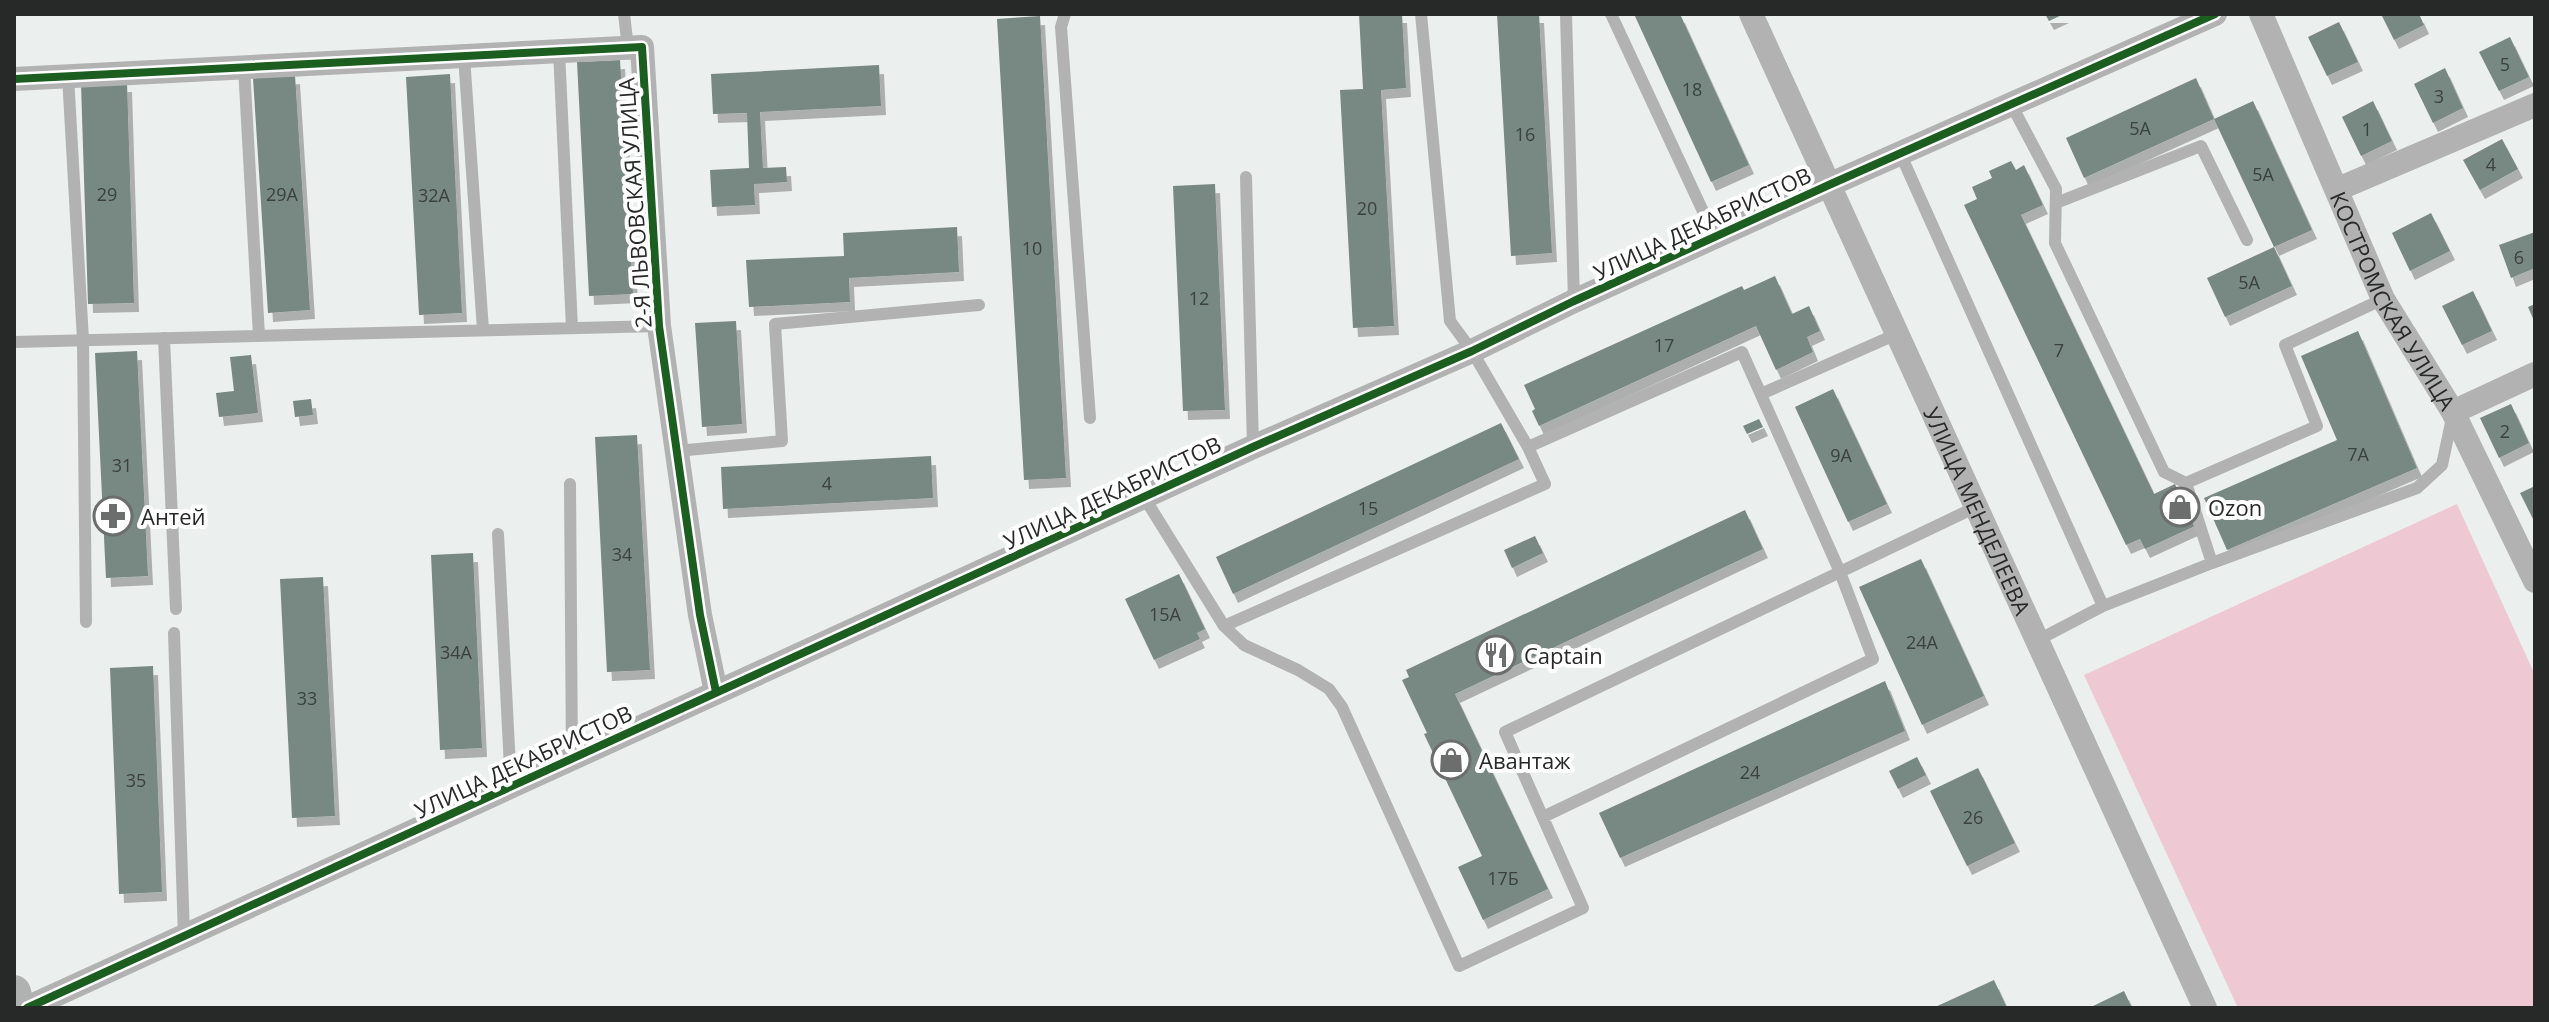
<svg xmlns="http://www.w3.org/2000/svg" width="2549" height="1022" font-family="'Open Sans',sans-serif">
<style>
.green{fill:#eec8d3}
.building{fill:#788882;filter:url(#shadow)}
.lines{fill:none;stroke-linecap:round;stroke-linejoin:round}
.lane{stroke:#b1b2b1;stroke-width:12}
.street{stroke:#b1b2b1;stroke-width:24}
.secondary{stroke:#b0b1b1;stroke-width:34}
.cycleway-casing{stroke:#fff;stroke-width:13}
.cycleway{stroke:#1b5e20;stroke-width:8}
.labels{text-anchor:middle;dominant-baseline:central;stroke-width:8;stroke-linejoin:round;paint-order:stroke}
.number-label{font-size:18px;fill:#3b413e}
.street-label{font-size:22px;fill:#272928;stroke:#fff}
.poi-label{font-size:22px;fill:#272928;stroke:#fff;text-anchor:start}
</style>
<defs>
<filter id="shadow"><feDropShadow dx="5" dy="9" stdDeviation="0" flood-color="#0004"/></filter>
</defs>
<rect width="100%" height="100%" fill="#ebefed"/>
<path class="green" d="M2457,504l78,171v333h-297l-154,-333z"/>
<path class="building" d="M1359,14h43l4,74 -25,2 13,236 -41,2 -13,-238 23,-1z
M1497,14h42l13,239 -41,3z
M1634,14h46l69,151 -38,17z
M2045,14h19l-15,7z
M2381,14h38l5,11 -30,15z
M1040,16l26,462 -42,2 -27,-461z
M2339,22l19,40 -31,14 -19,-39z
M2510,37l19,40 -30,14 -20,-39z
M620,60l13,234 -44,2 -12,-234z
M879,65l2,41 -121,6 3,56 23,-1 1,15 -33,2 1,21 -43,2 -2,-37 39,-2 -2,-55 -34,1 -2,-40z
M2445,68l18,40 -30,15 -19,-39z
M450,74l12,239 -43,2 -13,-238z
M295,75l15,235 -42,3 -15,-235z
M2196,78l18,41 39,-18 59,129 -38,17 18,39 -67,31 -18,-39 67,-31 -60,-128 -130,59 -18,-40z
M127,83l7,220 -46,1 -7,-220z
M2373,101l19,40 -31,15 -19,-39z
M2502,139l16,30 -38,21 -17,-30z
M2011,161l5,9 8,-5 19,40 -22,10 133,279 21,-10 20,42 -50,23 -5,-10 -14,6 -162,-340 13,-6 -5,-12 20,-9 -3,-7z
M1215,184l10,226 -42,1 -10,-225z
M2431,213l19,38 -40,20 -18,-38z
M957,227l2,45 -110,6 1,24 -101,5 -3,-47 98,-4 -1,-23z
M2535,232v36l-24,10 -12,-33z
M1775,276l17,38 17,-8 11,25 -13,6 6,15 -37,18 -20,-44 -217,100 -7,-15 3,-2 -11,-24 218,-99 2,4z
M2473,291l19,40 -30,14 -20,-39z
M2535,304v19l-7,-16z
M736,321l6,103 -40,3 -7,-104z
M2358,331l59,137 -190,82 -23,-52 133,-58 -36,-84z
M137,351l11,225 -42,2 -11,-225z
M251,355l7,58 -39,4 -3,-24 18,-2 -4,-34z
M1833,389l54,115 -39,18 -53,-115z
M311,399l2,16 -18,2 -2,-16z
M2511,404l18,39 -30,15 -19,-40z
M1759,419l4,8 -16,7 -4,-8z
M1501,423l18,36 -286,135 -17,-37z
M637,435l13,235 -43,2 -12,-235z
M931,456l2,42 -210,11 -2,-42z
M2535,486v37l-15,-30z
M1745,510l18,39 -308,145 93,195 -65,31 -25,-53 24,-11 -58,-122 3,-1 -25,-53 7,-3 -3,-7z
M1535,536l8,17 -31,15 -8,-18z
M473,553l9,195 -42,2 -9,-195z
M1921,559l63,137 -62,29 -63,-138z
M1179,574l26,55 -8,4 3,6 -46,21 -29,-61z
M323,577l12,239 -43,2 -12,-239z
M153,666l9,226 -43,2 -9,-226z
M1885,681l20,50 -285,127 -21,-45z
M1917,757l9,18 -28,14 -9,-18z
M1978,768l37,75 -48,23 -37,-75z
M1994,980l13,28h-74z
M2124,991l8,17h-43z"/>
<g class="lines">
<path class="lane" d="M624,14l4,34
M1065,14l-4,13 29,391
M1421,14l29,307 22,30 56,96 214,-95 98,220 33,87 -330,158
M1566,14l8,287
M1611,14l104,223
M559,51l13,277
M464,56l19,274
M244,67l15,269
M68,76l15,264 3,282
M2011,104l45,85 -1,54 109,229 22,11 131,-57 -32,-81 98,-46
M1900,153l203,453 -65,34
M1246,177l7,270
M2056,203l145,-57 46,94
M164,338l12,271
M14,342l645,-16
M1761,394l138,-61
M677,451l105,-10 -7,-117 204,-19
M570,484l2,275
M1144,497l80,129 20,19 54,25 31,19 13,18 117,259 124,-58 -78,-176 473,-226
M498,534l13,253
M2212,563l205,-75 25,-23 10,-47
M2103,606l109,-43 -26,-80
M1224,626l321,-142 -17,-37
M174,633l10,303"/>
<g class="street">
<path id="s1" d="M1751,14l454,994"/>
<path id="s2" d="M2261,14l122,285 70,113 82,169"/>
<path d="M14,79l628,-32 17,279 41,289 16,77"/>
<path d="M2338,189l197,-84"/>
<path d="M2453,412l82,-38"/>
<path d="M27,1008l1226,-561 219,-96 102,-50 257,-117 384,-170"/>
</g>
<path class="secondary" d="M14,992l4,16"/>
<defs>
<path id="cycleway" d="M14,79l628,-32 17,279 41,289 16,77
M27,1008l1226,-561 219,-96 102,-50 257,-117 384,-170"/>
</defs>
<use href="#cycleway" class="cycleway-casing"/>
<use href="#cycleway" class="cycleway"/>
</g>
<defs>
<symbol id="shop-ring" viewBox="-11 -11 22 22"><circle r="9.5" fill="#fff" stroke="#6c6e6d" stroke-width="1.5"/><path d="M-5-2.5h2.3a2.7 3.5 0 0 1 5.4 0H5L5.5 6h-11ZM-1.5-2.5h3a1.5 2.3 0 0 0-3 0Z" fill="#6c6e6d"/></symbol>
<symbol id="pharmacy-ring" viewBox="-11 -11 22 22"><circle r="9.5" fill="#fff" stroke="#6c6e6d" stroke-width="1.5"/><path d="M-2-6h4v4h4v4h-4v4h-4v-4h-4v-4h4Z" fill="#6c6e6d"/></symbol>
<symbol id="restaurant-ring" viewBox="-11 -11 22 22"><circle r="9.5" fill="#fff" stroke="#6c6e6d" stroke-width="1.5"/><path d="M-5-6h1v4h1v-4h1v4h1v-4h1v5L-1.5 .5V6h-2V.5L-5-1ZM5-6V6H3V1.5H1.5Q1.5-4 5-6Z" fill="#6c6e6d"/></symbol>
</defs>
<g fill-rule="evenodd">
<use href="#shop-ring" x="2158" y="485" width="44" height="44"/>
<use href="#pharmacy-ring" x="91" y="494" width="44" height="44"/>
<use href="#restaurant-ring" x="1474" y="633" width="44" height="44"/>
<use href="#shop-ring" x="1429" y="738" width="44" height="44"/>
</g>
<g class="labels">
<g class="number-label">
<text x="2505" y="64">5</text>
<text x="1692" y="89">18</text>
<text x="2439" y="96">3</text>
<text x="2140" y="128">5А</text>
<text x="2367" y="129">1</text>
<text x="1525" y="134">16</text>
<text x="2491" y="164">4</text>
<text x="2263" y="174">5А</text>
<text x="107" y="194">29</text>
<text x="282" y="194">29А</text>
<text x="434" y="195">32А</text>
<text x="1367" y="208">20</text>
<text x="1032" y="248">10</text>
<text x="2519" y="257">6</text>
<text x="2249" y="282">5А</text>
<text x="1199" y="298">12</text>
<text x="1664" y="345">17</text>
<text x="2059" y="350">7</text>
<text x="2505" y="431">2</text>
<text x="2358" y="454">7А</text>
<text x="1841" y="455">9А</text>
<text x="122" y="465">31</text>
<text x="827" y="483">4</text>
<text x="1368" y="508">15</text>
<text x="622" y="554">34</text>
<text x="1165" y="614">15А</text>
<text x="1922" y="642">24А</text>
<text x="456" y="652">34А</text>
<text x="307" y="698">33</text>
<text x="1750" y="772">24</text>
<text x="136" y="780">35</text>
<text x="1973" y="817">26</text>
<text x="1503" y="878">17Б</text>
</g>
<g class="street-label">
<text transform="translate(634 203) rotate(-94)">2-Я ЛЬВОВСКАЯ УЛИЦА</text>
<text transform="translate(1702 223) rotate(-25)">УЛИЦА ДЕКАБРИСТОВ</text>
<text stroke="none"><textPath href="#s2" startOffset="316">КОСТРОМСКАЯ УЛИЦА</textPath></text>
<text transform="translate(1112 492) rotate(-25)">УЛИЦА ДЕКАБРИСТОВ</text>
<text stroke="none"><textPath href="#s1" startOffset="546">УЛИЦА МЕНДЕЛЕЕВА</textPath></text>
<text transform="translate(523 761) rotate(-25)">УЛИЦА ДЕКАБРИСТОВ</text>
</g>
<g class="poi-label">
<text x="2208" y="507">Ozon</text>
<text x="141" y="516">Антей</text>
<text x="1524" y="655">Captain</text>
<text x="1479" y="760">Авантаж</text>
</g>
</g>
<rect width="2549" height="1022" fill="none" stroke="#272928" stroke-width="32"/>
</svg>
